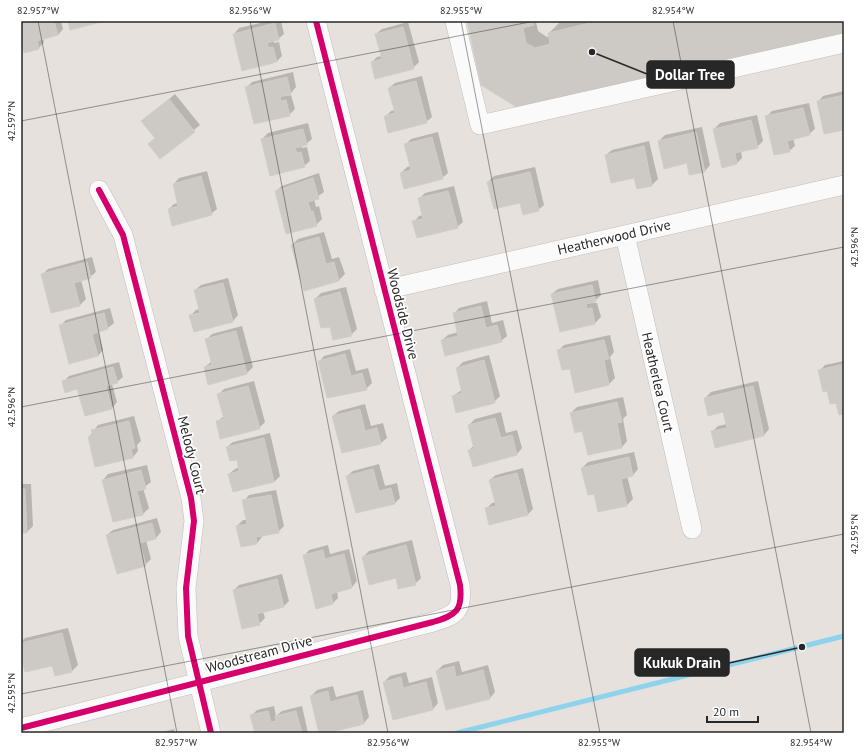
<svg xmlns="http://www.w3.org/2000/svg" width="865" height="754" font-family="'PT Sans',sans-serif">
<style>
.shadow{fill:#0003}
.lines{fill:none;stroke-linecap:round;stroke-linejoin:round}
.stream{stroke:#8cd3eb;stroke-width:5}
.building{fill:#cdcac6;stroke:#d1cdc8}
.minor-casing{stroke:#bfbdbe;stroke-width:20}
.minor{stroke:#fbfafa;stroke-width:19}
.cycleway-casing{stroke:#fff;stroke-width:8}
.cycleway{stroke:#d6006c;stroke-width:6}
.ticks{fill:none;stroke:#272727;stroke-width:1;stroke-opacity:0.45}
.labels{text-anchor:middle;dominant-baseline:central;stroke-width:3.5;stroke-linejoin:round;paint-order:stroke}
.street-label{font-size:14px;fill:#272727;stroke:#fff}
.leader{fill:none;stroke:#272727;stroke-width:1.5}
.callout-dot{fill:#272727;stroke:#fff;stroke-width:1.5}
.callout{fill:#272727;stroke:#272727;stroke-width:1.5}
.callout-label{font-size:15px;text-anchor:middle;font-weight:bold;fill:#fff}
.neatline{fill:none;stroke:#272727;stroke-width:1.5}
.ticks-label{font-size:10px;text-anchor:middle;fill:#272727}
</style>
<rect width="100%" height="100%" fill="#e6e1dc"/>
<path class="shadow" d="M21,21h40l2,8 -5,6 -15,3 1,4 -5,6 -14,4 -4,-15z
M268,21h13l3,13 -6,5 -4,1v3l5,-1 3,14 -5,5 -43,-27 5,-6z
M468,21h69l-1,1 2,9 9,6 2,-1v-3l11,-11 3,-1h281v12l-326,74z
M408,22l11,40 -6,6 -41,-6 5,-5 5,-1 -6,-22 6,-5z
M293,72l3,15 -5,6 -5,1 1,2 4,-1 4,14 -6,6 -43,-27 6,-6z
M422,76l10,41 -6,5 -41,-5 6,-6 4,-1 -6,-22 6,-5z
M844,91v38l-26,-27 5,-6z
M175,94l25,31 -40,33 -4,-20 -13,-17z
M809,103l6,26 -6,5 -16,4 2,8 -6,5 -23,-34 6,-6z
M757,115l6,26 -6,6 -16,3 1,8 -5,5 -23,-34 6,-6z
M308,123l4,16 -6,5 -5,1 1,3 5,-1 3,14 -6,5 -42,-27 6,-6z
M702,127l8,38 -5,6 -15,3 -2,-12 -29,-21 6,-6z
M438,132l10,41 -6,5 -41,-5 6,-6 4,-1 -6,-21 6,-6z
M649,141l9,38 -6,6 -14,3 -3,-11 -29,-22 6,-5z
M535,167l9,38 -6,5 -17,-8 -33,-20 6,-6z
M207,171l10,38 -6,5 -42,-5 5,-5 5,-1 -5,-19 5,-6z
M319,173l5,19 -10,7 2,8 3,-1 3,13 -6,6 -40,-34 6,-5z
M454,186l9,36 -6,5 -43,-5 5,-6 4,-1 -4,-16 6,-6z
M324,232l8,27 7,-2 6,17 -6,6 -35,9 -12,-44 6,-6z
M92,257l4,15 -6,5 -9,3 5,19 -6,6 -28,7 -10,-37 6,-6z
M228,278l10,37 -5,6 -39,10 -4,-15 6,-6 4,-1 -5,-19 6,-5z
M598,280l3,15 -8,8h4l4,14 -6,6 -35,8 -8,-37 6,-5z
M346,287l11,42 -6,6 -21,-10 -15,-26 6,-6z
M487,301l5,22 11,-3 4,16 -6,5 -59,-1 6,-5 10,-3 -4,-18 5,-6z
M110,308l4,15 -6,5 -10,3 5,19 -5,6 -38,-30 6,-6z
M242,326l11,41 -6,6 -38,10 -4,-16 7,-6 -6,-21 6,-6z
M610,335l4,17 -4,5 5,21 -6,6 -33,8 -6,-25 -11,-17 5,-5z
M350,349l6,22 12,-3 4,15 -6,6 -47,-27 5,-6z
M489,355l11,41 -6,6 -41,-6 10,-7 -6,-21 6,-6z
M844,361v52l-25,-42 6,-6z
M119,362l4,15 -6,5 -5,2 5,18 -5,6 -27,7 -7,-27 -15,-6 6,-6z
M254,381l11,41 -6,6 -42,-6 7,-6 -6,-21 6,-6z
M758,381l11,48 -5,6 -52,-3 6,-6 9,-2 -3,-13 -19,-13 6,-6z
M623,397l4,18 -4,4 4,22 -5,6 -33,7 -6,-24 -12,-17 6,-6z
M365,404l6,22 12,-3 4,15 -6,5 -38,9 -10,-36 6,-5z
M501,412l5,21 11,-3 5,18 -5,6 -48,-3 5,-6 -5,-20 6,-6z
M134,416l7,25 -4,4 1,6 -5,6 -44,-20 9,-12z
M270,433l10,43 -6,6 -41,9 -4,-17 6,-5 5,-2 -2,-8 -11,-12 6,-5z
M634,452l4,17 -5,6 -6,1 6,23 -6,6 -28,6 -4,-18 -13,-25 6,-6z
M379,464l6,22 12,-3 3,15 -5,5 -48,-27 6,-5z
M147,465l4,17 -8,6 6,20 -6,6 -30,7 -10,-41 5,-6z
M523,468l10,41 -5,5 -42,-5 6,-6 4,-1 -6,-22 6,-5z
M21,484h10l2,42 -6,6h-6z
M276,490l8,36 -6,6 -16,3v2l-5,6 -20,-17 6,-6h4l-3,-19 5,-6z
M157,518l4,14 -5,6 -10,2 5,19 -6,6 -38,-30 6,-5z
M412,540l9,38 -6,6 -19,-7 -33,-20 6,-6z
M328,545l2,9 19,-5 8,32 -5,6 -15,4 1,7 -5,5 -29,-47 5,-6z
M282,574l7,27 -6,6 -20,5 2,6 -6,6 -25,-34 5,-5z
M68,628l10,37 -6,6 -17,4 -2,-11 -32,-13v-9l4,-4z
M459,661l3,11 26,-7 7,27 -5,6 -53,-27 6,-6z
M406,672l3,11 23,-6 6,26 -5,6 -39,10 -10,-37 6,-6z
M333,686l3,11 27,-7 6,27 -5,6 -44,10 -9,-37 6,-6z
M274,706l2,10 6,-5 20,-5 6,27h-52l-5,-17 6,-6z
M174,729l1,4h-16z"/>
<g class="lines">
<path class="stream" d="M457,733l387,-97"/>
</g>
<path class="building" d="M21,21h33l4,14 -21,6 2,8 -15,4 -3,-12z
M68,21h37l-35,9z
M467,21h66l1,4 -11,3 3,15 9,5 15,-4 -2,-11 50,-12h246v13l-326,74 -37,-23z
M275,23l4,17 -12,3 2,5 4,-1 4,15 -35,9 -9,-37z
M403,27l11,42 -39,10 -4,-17 11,-3 -7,-25z
M287,77l4,17 -11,3 1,4 5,-1 4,16 -36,8 -9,-37z
M416,81l11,42 -39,10 -4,-17 11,-3 -7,-25z
M844,95v35l-20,4 -7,-33z
M169,99l26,33 -35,27 -12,-15 7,-6 -14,-17z
M803,108l7,27 -23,6 3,11 -16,3 -9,-39z
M751,120l7,28 -23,5 2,11 -15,4 -9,-39z
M303,129l4,16 -12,3 2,5 4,-1 4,15 -35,9 -9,-37z
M696,132l9,40 -16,3 -2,-12 -23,6 -6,-28z
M432,137l11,42 -39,10 -4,-16 11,-3 -7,-26z
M644,146l8,40 -15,3 -3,-11 -23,5 -6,-28z
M530,172l9,39 -16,4 -3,-12 -26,6 -7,-27z
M201,176l11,39 -40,11 -4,-17 10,-3 -5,-22z
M313,178l6,21 -11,3 3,10 2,-1 4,15 -31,8 -11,-43z
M448,191l10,37 -41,10 -5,-17 11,-2 -5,-21z
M319,237l7,27 8,-2 5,19 -35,10 -13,-46z
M87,262l4,16 -17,5 6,23 -29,7 -10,-39z
M223,283l10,39 -39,10 -5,-17 11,-2 -6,-23z
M592,285l4,17 -10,2 1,5 5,-1 3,16 -35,8 -9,-38z
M340,292l12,44 -19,4 -3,-13 -9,1 -7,-29z
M481,306l5,22 11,-3 5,17 -57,14 -4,-16 17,-4 -5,-23z
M104,313l4,16 -16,5 6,22 -29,8 -10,-39z
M236,331l11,43 -39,11 -4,-18 8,-2 -7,-26z
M604,340l5,19 -5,1 5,25 -34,8 -5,-24 -8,1 -5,-20z
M345,354l6,22 11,-3 5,17 -40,8 -9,-37z
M484,360l11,43 -39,10 -4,-17 10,-3 -6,-25z
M844,364v50l-5,1 -3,-12 -6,1 -3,-13 -4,1 -5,-22z
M113,367l5,16 -12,3 6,23 -27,7 -8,-27 -12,4 -3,-12z
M248,386l12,43 -40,10 -4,-18 8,-2 -7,-25z
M753,386l11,50 -49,12 -4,-17 16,-3 -4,-16 -15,4 -4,-18z
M617,402l5,20 -5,1 5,25 -34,7 -6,-24 -7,2 -5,-20z
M360,409l5,22 12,-3 4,16 -39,9 -10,-37z
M495,418l6,20 11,-3 5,20 -44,12 -5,-17 6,-1 -6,-24z
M129,421l6,27 -4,1 2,9 -38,9 -7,-30 5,-2 -2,-5z
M264,438l10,44 -41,10 -5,-18 11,-3 -2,-11 -7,1 -4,-14z
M629,457l4,19 -12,3 6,27 -29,6 -4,-18 -6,1 -7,-27z
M373,469l6,22 12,-3 4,16 -39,9 -10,-37z
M141,470l5,19 -9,2 6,24 -30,7 -11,-42z
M517,473l11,42 -39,10 -4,-17 11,-2 -7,-26z
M21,489h4l2,44h-6z
M271,495l8,38 -23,4 1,7 -16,3 -5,-21 11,-2 -5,-24z
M152,523l4,16 -16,4 6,23 -29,8 -11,-39z
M406,545l10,40 -18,4 -2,-11 -27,7 -7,-28z
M323,550l2,9 19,-5 8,34 -21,6 2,10 -17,5 -13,-54z
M277,579l7,28 -27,7 3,11 -18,4 -9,-39z
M62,633l10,39 -17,4 -3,-10 -27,6 -4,-17v-12z
M454,666l2,11 27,-7 7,29 -44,11 -10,-39z
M401,677l2,11 23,-6 7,28 -40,10 -10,-38z
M328,691l2,11 27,-7 7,29 -36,9h-9l-9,-37z
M268,711l3,11 5,-1 -1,-5 21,-5 6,22h-47l-5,-18z"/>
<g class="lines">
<defs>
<path id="minor" d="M455,21l25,104 364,-82
M99,190l24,45 68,263 3,23 -8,67 2,48 23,97
M625,235l67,294
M384,290l460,-105
M21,728l412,-106c23,-7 30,-11 27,-37l-144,-564"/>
</defs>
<use href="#minor" class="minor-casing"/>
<use href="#minor" class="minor"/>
<defs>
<path id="cycleway" d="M99,190l24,45 68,263 3,23 -8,67 2,48 23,97
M21,728l412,-106c23,-7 30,-11 27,-37l-144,-564"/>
</defs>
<use href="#cycleway" class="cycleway-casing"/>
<use href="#cycleway" class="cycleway"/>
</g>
<path class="ticks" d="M38,21l139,712M250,21l138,712M461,21l139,712M673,21l138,712M21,121l514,-100M21,407l823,-160M21,694l823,-160"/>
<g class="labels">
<g class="street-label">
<text transform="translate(614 237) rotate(-13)">Heatherwood Drive</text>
<text transform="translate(403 314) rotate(76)">Woodside Drive</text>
<text transform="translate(658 382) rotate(77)">Heatherlea Court</text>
<text transform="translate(192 455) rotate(76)">Melody Court</text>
<text transform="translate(259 654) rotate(-15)">Woodstream Drive</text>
</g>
</g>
<path class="leader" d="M592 52L647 74M802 647L729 663"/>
<g class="callout-dot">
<circle cx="592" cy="52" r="4"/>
<circle cx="802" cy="647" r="4"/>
</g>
<g class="callout">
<rect x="647" y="61" width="87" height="27" rx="4"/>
<rect x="635" y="649" width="94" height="27" rx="4"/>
</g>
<g class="callout-label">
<text x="690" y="80">Dollar Tree</text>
<text x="682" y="668">Kukuk Drain</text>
</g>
<rect width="865" height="754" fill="none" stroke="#ffffff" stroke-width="44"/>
<path d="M707 716v6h51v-6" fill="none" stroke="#272727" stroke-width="2"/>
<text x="713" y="716" font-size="12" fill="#272727" stroke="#ffffff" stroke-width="3" paint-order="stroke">20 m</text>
<rect x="22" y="22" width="821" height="710" class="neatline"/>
<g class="ticks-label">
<text x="38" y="14">82.957°W</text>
<text x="250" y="14">82.956°W</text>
<text x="461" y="14">82.955°W</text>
<text x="673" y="14">82.954°W</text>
<text transform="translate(11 121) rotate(-90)" y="4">42.597°N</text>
<text transform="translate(854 247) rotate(-90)" y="4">42.596°N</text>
<text transform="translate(11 407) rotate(-90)" y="4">42.596°N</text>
<text transform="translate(854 534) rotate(-90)" y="4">42.595°N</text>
<text transform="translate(11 693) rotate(-90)" y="4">42.595°N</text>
<text x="176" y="746">82.957°W</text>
<text x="388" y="746">82.956°W</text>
<text x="599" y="746">82.955°W</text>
<text x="811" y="746">82.954°W</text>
</g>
</svg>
